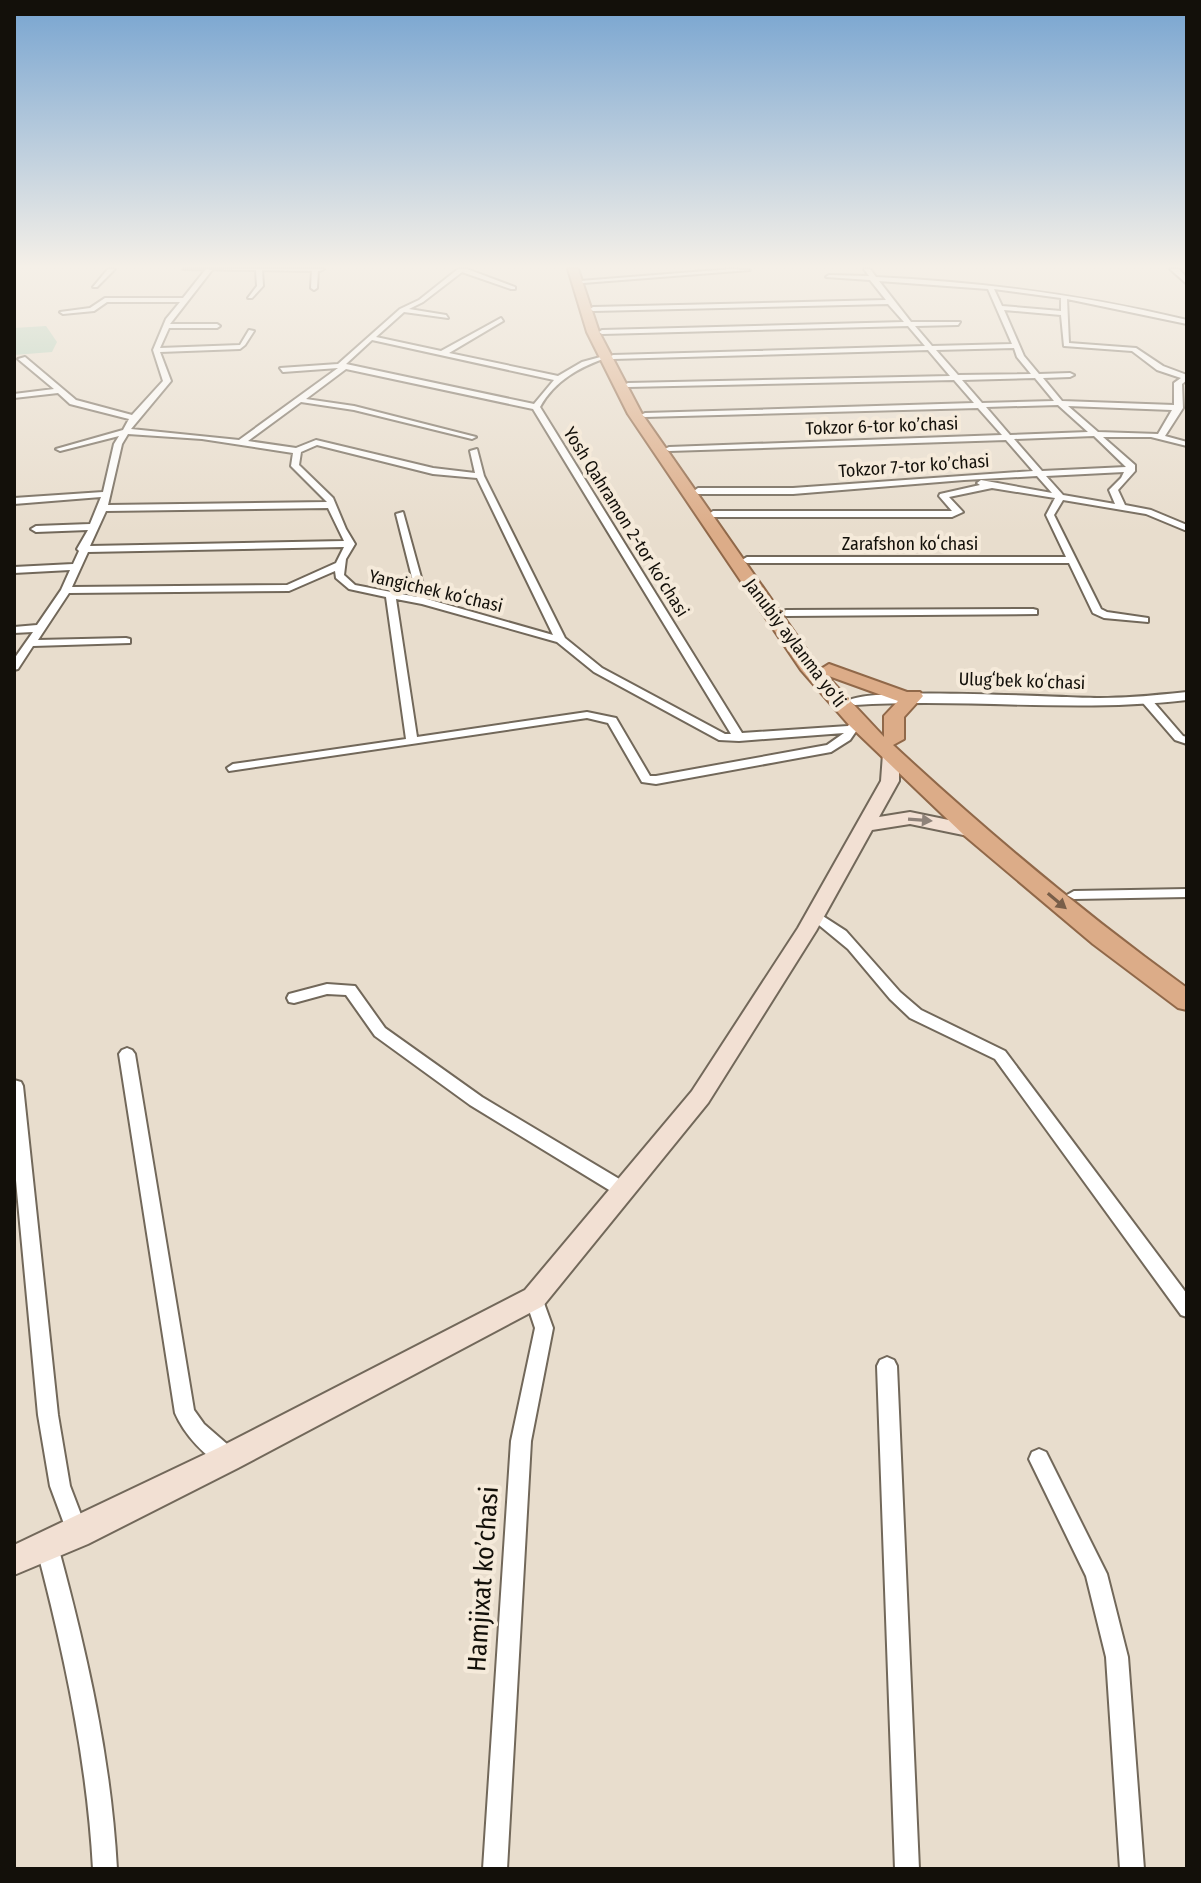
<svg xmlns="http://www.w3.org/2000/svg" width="1201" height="1883" font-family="'Fira Sans Condensed',sans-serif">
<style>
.green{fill:#adcdb7}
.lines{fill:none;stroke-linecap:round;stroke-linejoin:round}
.minor-casing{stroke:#72685a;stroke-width:4}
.tertiary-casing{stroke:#72685a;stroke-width:4}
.secondary-casing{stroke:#72685a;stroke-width:4}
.trunk-casing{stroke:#906849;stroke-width:4}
.minor{fill:#fff;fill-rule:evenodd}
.tertiary{fill:#fff;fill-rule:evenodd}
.secondary{fill:#f2e0d3;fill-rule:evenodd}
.trunk{fill:#dcac88;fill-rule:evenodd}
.oneway{fill:#8e8279}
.oneway2{fill:#785e49}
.labels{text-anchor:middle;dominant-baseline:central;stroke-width:8;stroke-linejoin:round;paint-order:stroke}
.far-street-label{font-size:18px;fill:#13100a;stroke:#f5eada}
.near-street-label{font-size:26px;fill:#13100a;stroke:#f5eada}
</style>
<rect width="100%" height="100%" fill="#e8ddcd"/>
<path class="green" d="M46,326l11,16 -5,10 -38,3v-27z"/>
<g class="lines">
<defs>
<path id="minor" d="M108,269h7l-18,18h-4z
M206,269l6,1 -42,54h47l3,2 -3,2h-48l-9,20 80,-3 9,-15 5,1 -9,14 -5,4 -80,3 11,29 -40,48 108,11 99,-72 -55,4 -3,-4 58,-4 62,-55 19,-9 39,-31h9l48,18v2h-4l-49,-17 -39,30 -14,7 37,6 2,3 -44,-6 -28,25 65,14 60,-33 2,3 -54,32 109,23 24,-14 26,-7v2c-28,10 -53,23 -68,50l202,326 106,-7 3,-4h8l2,2 -11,16 -19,12 -175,32 -14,-2 -34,-59 -21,-5 -358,53 -2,-3 6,-4 173,-25 -20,-142 -37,-8 -13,-11 -1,-7 -46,20 -220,2 -31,47 88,-2 4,1v4l-97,3 -15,23 -4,1v-11l19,-27 -19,1v-6l23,-2 24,-35 9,-20 -56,3v-6l59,-3 6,-13 -2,-2 11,-19 -52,2 -5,-3 5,-3 54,-2 11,-27 -87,7v-6l89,-6 11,-48 5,-8 -59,15 -4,-2 67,-19 6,-11 -59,-15 -12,-11 -44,5v-4l40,-5 -36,-30 7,-2 51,43 56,15 31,-34 -10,-31 13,-31 14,-17h-73l-13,9 -31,3 -3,-2 30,-4 15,-10h78zM372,340l182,40 -20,24 -188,-40zM346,369l187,40 198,325h-6l-123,-66 -37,-30 -81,-162 -7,-27 -7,2 5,22 -42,-5 -117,-28 -20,8 -48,-7 53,-39 53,8 118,29 4,-2 -122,-31 -48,-7zM128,434l74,5 91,14 -2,13 36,36 -219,3 14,-61zM317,445l116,29 44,4 76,157 -126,-36 -24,-87 -7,2 21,83 -62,-12 -11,-10 2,-16 9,-15 -9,-15 -13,-31 -34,-33 2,-13zM328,508l16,33 -254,5 16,-35zM344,547l-8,16 -49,22 -215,2 16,-35zM396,599l26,5 135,38 37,30 125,68 20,1 105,-8 -17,12 -171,31h-6l-34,-58 -29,-6 -170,25z
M262,269l1,17 -11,12h-4l9,-12 -1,-16z
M312,269h6l-1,19 -3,2 -3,-2z
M731,269l19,1 -167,13 -3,-2z
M864,269h6l6,8c106,5 208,18 311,43v4l-120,-25 2,44 67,5 27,18 24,9v5l-5,4 1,24 -18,28 22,6v4l-36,-9h-48l32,28v6l-17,19 7,15 26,5 36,15v6l-41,-17 -83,-14 -9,15 47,94 6,3 41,6v4l-44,-4 -11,-5 -24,-50h-322l-5,-3 5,-3h319l-20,-42 9,-17 -63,-10 -43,9 14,15 -11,5h-239l-4,-3 4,-3h239l-13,-15 1,-2 40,-9 -3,-2 4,-3 71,13 -15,-17 -73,4 -171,14h-95l-4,-3 4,-3h95l240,-17 -27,-31 -337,11 -4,-2 4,-2 333,-12 -24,-27 -333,9 -4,-2 4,-2 329,-10 -20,-23 -326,7 -4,-2 4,-2 322,-7 -22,-26 -315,9 -4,-2 4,-2 312,-9 -17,-20 -306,8 -3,-2 3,-2 302,-8 -16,-18 -295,7 -3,-2 3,-2 293,-7 -16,-20 -44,-3 3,-2 40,1zM879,281l109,8 24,55 -80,2 -17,-20 43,-1 2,-3h-49zM994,289l67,9v13l-59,-5zM1004,310l57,5 3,31 68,5 25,19 24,8 -7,5v22l-112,-4 -19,-23 27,-1 4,-2 -4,-2 -31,1 -15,-18zM1014,348l3,9 14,17 -73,1 -22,-25zM1035,378l19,23 -72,2 -20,-23zM1058,405l30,27 -78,3 -24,-28zM1068,406l104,4 -14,24 -60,-2zM1094,436l32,31 -84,4 -28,-32zM1124,472l-3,6 -12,12 6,14 -52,-9 -17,-19z
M1033,609l4,1v4l-251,2 -5,-3 5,-3z
M1147,698l4,1 32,37 4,1v7l-12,-4 -32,-37 -2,-2z
M1187,889v8l-113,2 -7,-4 7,-4z
M815,911l31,20 54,61 21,18 84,41 182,243v23l-6,-2 -186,-256 -85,-41 -20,-19 -42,-50 -40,-33 2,-3z
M327,984l28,2 30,42 97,69 149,89 2,5 -2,5 -6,2 -6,-2 -149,-91 -95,-69 -29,-41 -19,-1 -33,9 -5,-1 -2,-4 2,-4z
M127,1048l5,2 3,4 59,356 10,14 31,27 3,7 -3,7 -7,3c-22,-9 -44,-34 -53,-55l-56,-359 3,-4z
M14,1080l7,2 2,4 35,329 12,71 18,47 -4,7 -7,4 -7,-4 -20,-54 -12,-71 -24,-256z
M534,1290l6,2 13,36 -22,113 -24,428h-24l28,-428 24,-113 -10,-30 3,-6z
M887,1357l7,3 3,6 22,503h-24l-18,-503 3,-6z
M1039,1449l7,3 61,122 21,83 16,212h-24l-14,-212 -20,-81 -57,-117 3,-7z
M47,1535l7,4 4,7c29,107 53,212 59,323h-24c-6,-110 -29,-216 -57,-323l4,-7z"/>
<path id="tertiary" d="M183,269h141l-4,2z
M1170,269h9l8,9v6z
M1187,692v8c-111,13 -221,-2 -332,5l-7,-4c19,-15 214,-3 252,-3 29,0 58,-3 87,-6z"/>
<path id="secondary" d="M891,749l8,5v27l-20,36 31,-5 63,13 9,6 -9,6 -63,-13 -38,6 -56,101 -108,172 -165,203 -305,162 -150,76 -74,31v-30l204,-97 307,-158 167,-199 106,-163 83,-147 2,-27z"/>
<path id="trunk" d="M568,269h10l21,63 43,82 173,248 6,7 8,-5 78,28h13l3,4 -19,21v22l-11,6c94,87 190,168 294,243v22l-9,-2 -85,-64 -128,-108 -115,-110 -49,-56 -173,-256 -41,-82zM826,675l72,26 -14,15v21z"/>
</defs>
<use href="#minor" class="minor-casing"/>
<use href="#tertiary" class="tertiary-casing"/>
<use href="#secondary" class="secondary-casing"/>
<use href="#trunk" class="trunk-casing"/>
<use href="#minor" class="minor"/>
<use href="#tertiary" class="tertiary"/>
<use href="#secondary" class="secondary"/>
<use href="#trunk" class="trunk"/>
</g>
<defs><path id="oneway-solid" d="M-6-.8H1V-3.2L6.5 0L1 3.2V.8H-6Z" transform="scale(2)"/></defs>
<use class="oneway" href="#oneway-solid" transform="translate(920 820) rotate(4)"/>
<use class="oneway2" href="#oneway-solid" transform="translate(1057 901) rotate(40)"/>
<linearGradient id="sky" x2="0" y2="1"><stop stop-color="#77a4d0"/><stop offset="0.5" stop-color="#f5f0e8"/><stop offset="1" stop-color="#f5f0e8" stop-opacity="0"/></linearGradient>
<rect width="1201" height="533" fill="url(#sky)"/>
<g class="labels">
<g class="far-street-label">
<text transform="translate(882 426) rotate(-2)">Tokzor 6-tor koʼchasi</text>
<text transform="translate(914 466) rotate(-4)">Tokzor 7-tor koʼchasi</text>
<text transform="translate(626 522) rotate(58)">Yosh Qahramon 2-tor koʼchasi</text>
<text x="910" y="544">Zarafshon koʻchasi</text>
<text transform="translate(436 591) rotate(13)">Yangichek koʻchasi</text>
<text transform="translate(795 643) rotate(53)">Janubiy aylanma yoʻli</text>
<text transform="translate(1022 681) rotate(2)">Ulugʻbek koʻchasi</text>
</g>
<g class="near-street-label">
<text transform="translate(483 1579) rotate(-86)">Hamjixat ko’chasi</text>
</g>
</g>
<rect width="1201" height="1883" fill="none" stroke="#13100a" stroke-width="32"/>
</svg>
